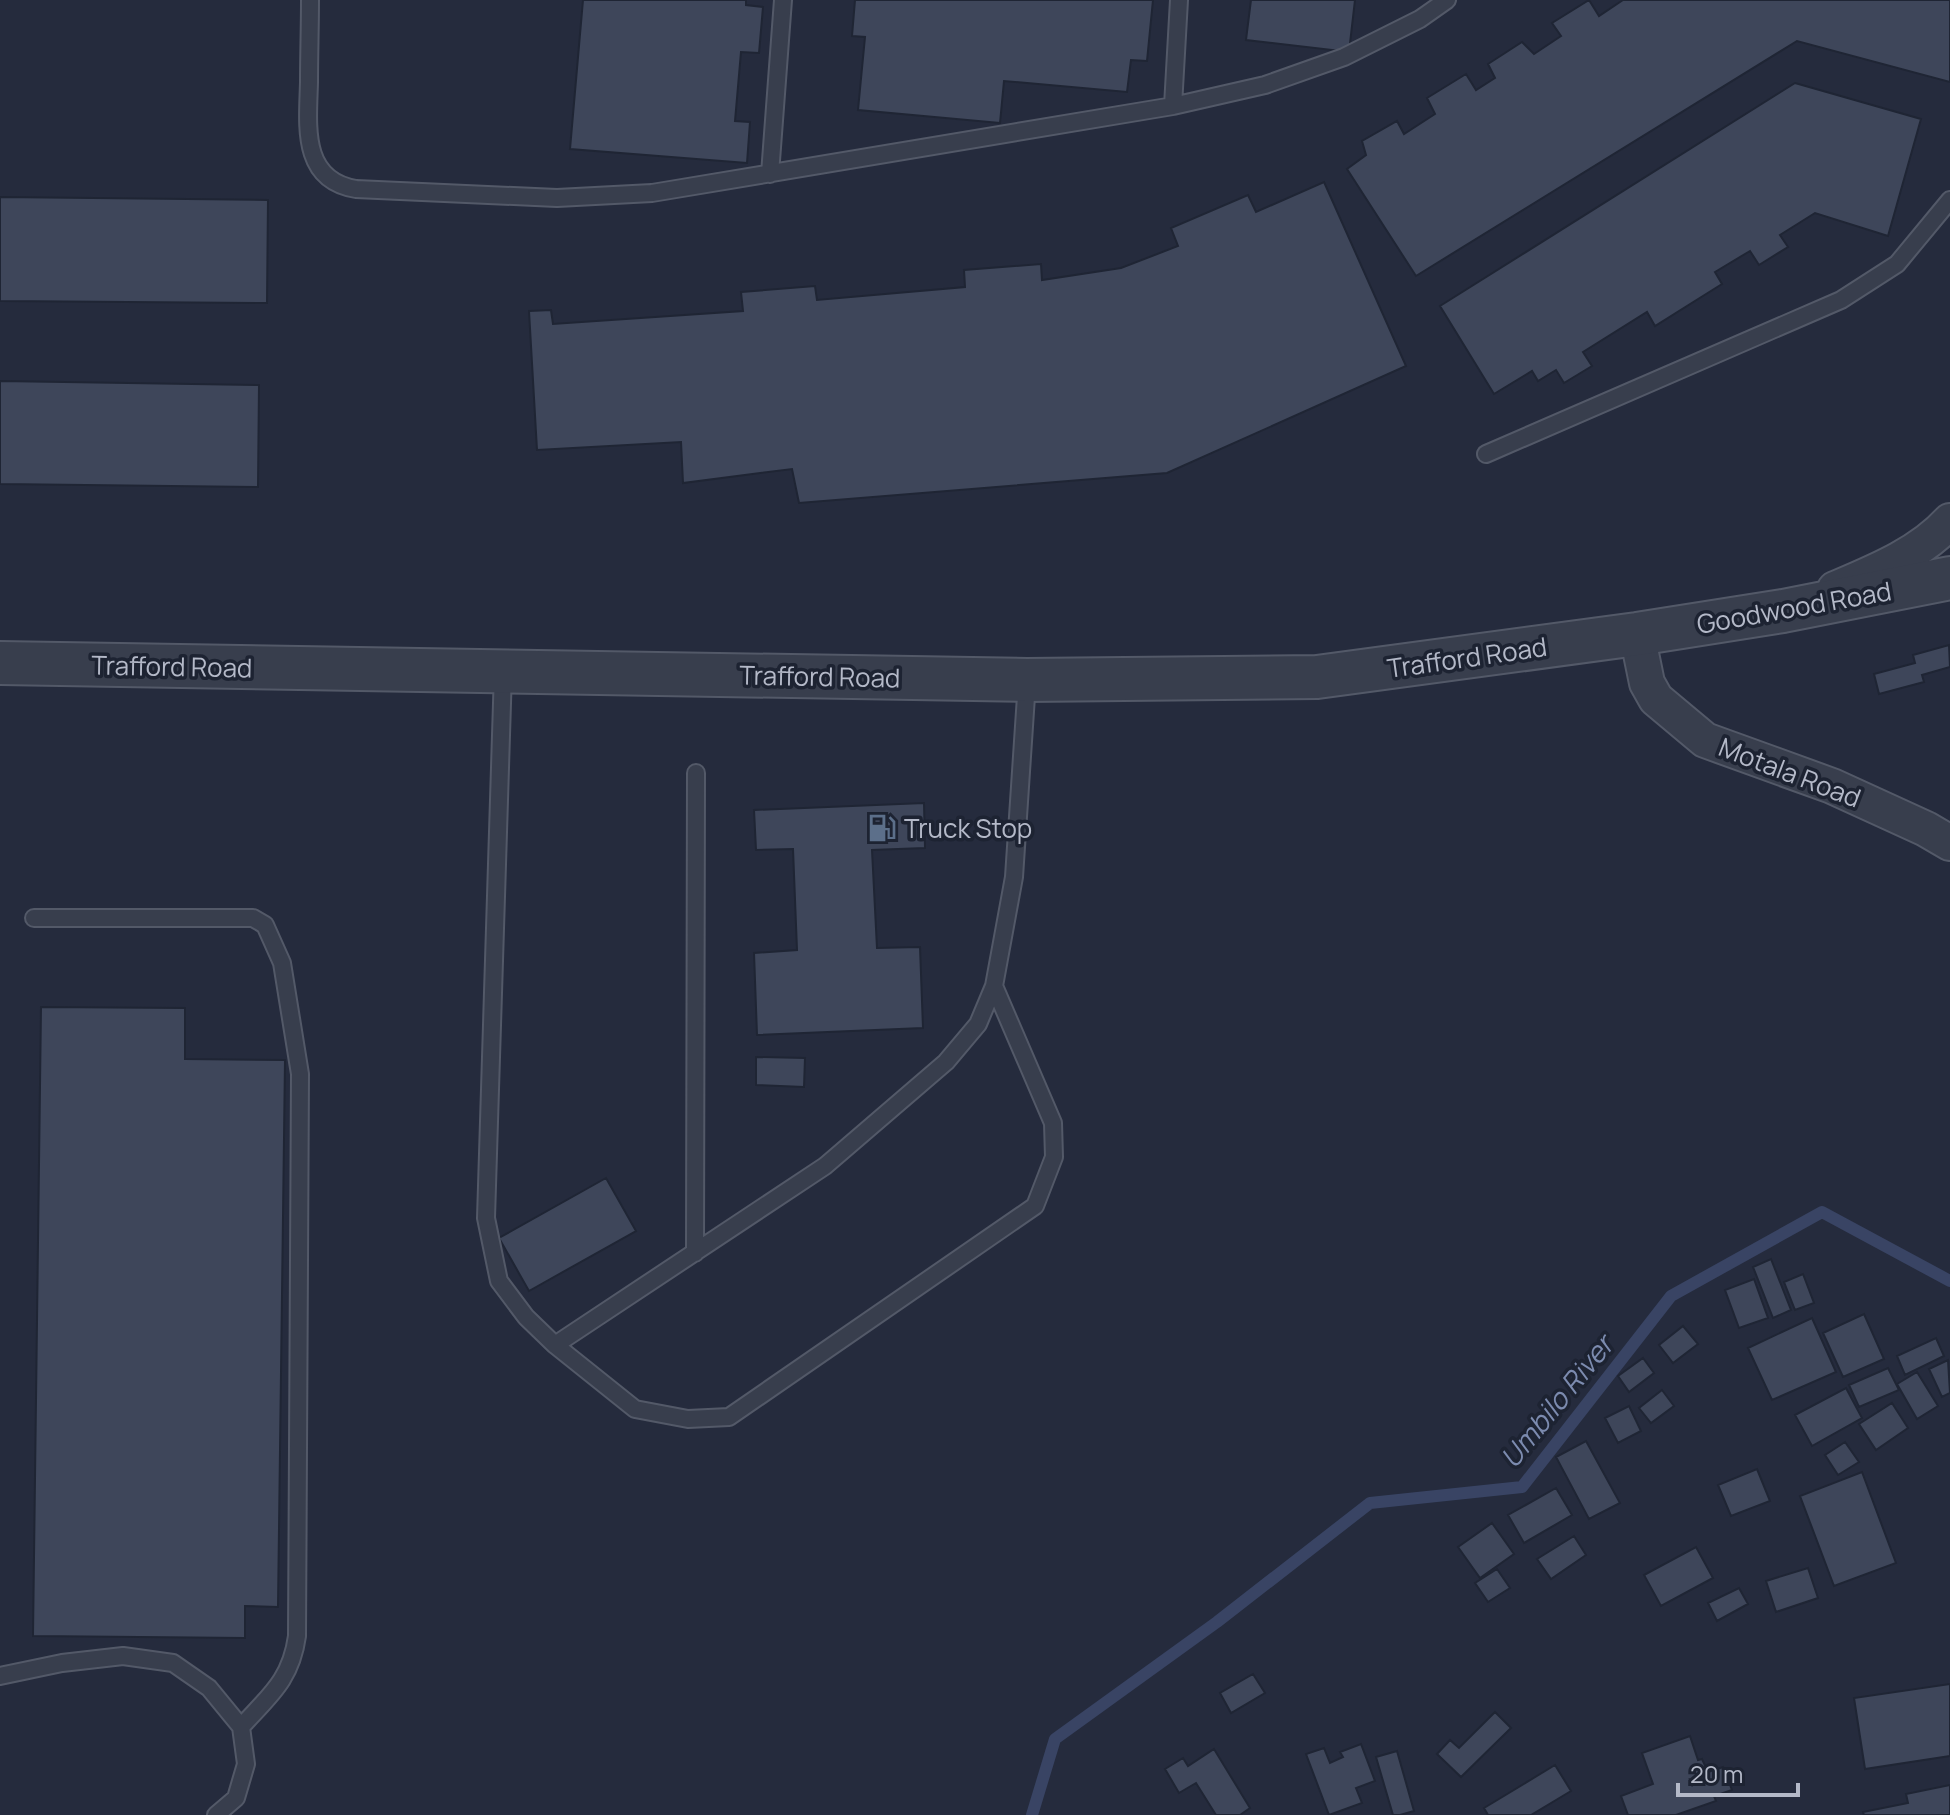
<svg xmlns="http://www.w3.org/2000/svg" width="1950" height="1815" font-family="Manrope,sans-serif">
<style>
.lines{fill:none;stroke-linecap:round;stroke-linejoin:round}
.stream{stroke:#394464;stroke-width:12}
.building{fill:#3e465a;stroke:#1f2534;stroke-width:2}
.service-casing{stroke:#535968;stroke-width:20}
.minor-casing{stroke:#535968;stroke-width:38}
.tertiary-casing{stroke:#535968;stroke-width:46}
.service{stroke:#383e4d;stroke-width:16}
.minor{stroke:#383e4d;stroke-width:34}
.tertiary{stroke:#383e4d;stroke-width:42}
.labels{text-anchor:middle;dominant-baseline:central;stroke-width:7;stroke-linejoin:round;paint-order:stroke}
.street-label{font-size:26px;fill:#b4b9c8;stroke:#1d2332}
.poi-label{font-size:26px;fill:#b4b9c8;stroke:#1d2332;text-anchor:start}
.water-label{font-size:28px;font-style:italic;fill:#7c8baf;stroke:#1d2332}
</style>
<rect width="100%" height="100%" fill="#252b3d"/>
<g class="lines">
<path class="stream" d="M1032,1815l23,-76 162,-117 153,-119 152,-16 149,-191 151,-84 128,69"/>
</g>
<path class="building" d="M583,0h163v5l17,2 -4,46 -18,-1 -6,69 15,1 -3,41 -177,-14z
M855,0h298l-6,61 -16,-1 -4,32 -123,-11 -4,42 -142,-13 7,-73 -13,-1z
M1251,0h104l-6,52 -103,-12z
M1589,0l10,16 24,-16h327v82l-153,-41 -381,235 -69,-107 19,-14 -4,-14 35,-20 7,13 31,-20 -8,-16 39,-24 10,16 19,-12 -7,-14 34,-22 12,12 27,-18 -9,-13z
M1795,83l126,36 -33,117 -73,-23 -35,22 8,12 -29,18 -9,-14 -35,21 7,12 -67,42 -8,-14 -64,40 9,14 -28,17 -8,-13 -18,11 -6,-10 -38,23 -54,-88z
M1324,182l82,184 -239,107 -368,30 -7,-34 -109,14 -2,-41 -144,8 -8,-139 22,-1 2,14 190,-13 -2,-19 74,-6 2,14 148,-13 -1,-17 77,-6 1,16 79,-12 57,-22 -7,-18 77,-33 8,17z
M0,197l268,3 -1,103 -267,-2z
M0,381l259,4 -1,102 -258,-3z
M1949,645l1,22 -28,8 2,7 -45,12 -5,-20 41,-11 -2,-8z
M924,803l1,45 -53,2 5,98 43,-1 3,81 -166,7 -3,-82 43,-3 -4,-101 -37,1 -2,-40z
M41,1007l144,1v51l100,1 -7,547 -33,-1v32l-212,-2z
M756,1057l49,1 -1,29 -48,-2z
M606,1178l30,53 -107,60 -30,-53z
M1771,1259l20,51 -18,8 -20,-51z
M1803,1274l11,29 -19,7 -11,-28z
M1754,1279l14,39 -29,10 -14,-38z
M1864,1314l20,45 -41,18 -20,-44z
M1812,1318l24,54 -64,28 -24,-52z
M1683,1326l15,18 -25,19 -14,-18z
M1936,1338l8,18 -39,19 -8,-19z
M1643,1358l11,15 -25,19 -11,-16z
M1948,1360l2,33 -8,4 -13,-28z
M1888,1368l11,22 -40,17 -10,-22z
M1917,1372l21,34 -21,13 -20,-35z
M1846,1388l16,30 -50,28 -17,-31z
M1662,1390l12,16 -23,17 -12,-15z
M1892,1403l16,25 -32,22 -17,-26z
M1629,1406l12,25 -23,12 -13,-25z
M1586,1441l34,62 -31,16 -33,-62z
M1845,1442l14,20 -21,13 -13,-20z
M1757,1469l13,32 -39,15 -13,-31z
M1862,1472l34,91 -62,23 -34,-90z
M1556,1488l16,27 -48,28 -16,-28z
M1492,1523l22,31 -34,24 -22,-31z
M1574,1536l12,19 -35,24 -14,-20z
M1696,1547l17,31 -52,28 -17,-31z
M1808,1568l10,30 -42,14 -10,-31z
M1497,1569l13,19 -22,14 -13,-19z
M1739,1588l9,16 -31,17 -9,-18z
M1253,1674l12,19 -34,20 -11,-20z
M1950,1684v72l-85,13 -11,-71z
M1495,1712l16,16 -50,49 -24,-23 13,-14 9,8z
M1690,1736l8,24 4,-1 6,13 15,-5 9,23 -18,6 2,5 -40,14h-48l-7,-19 32,-12 -11,-31z
M1361,1744l14,37 -19,7 6,15 -33,12 -23,-61 18,-6 6,15 13,-6 -3,-5z
M1214,1749l36,59 -10,7h-24l-20,-32 -17,10 -14,-24 18,-11 5,8z
M1397,1751l17,60 -14,4h-7l-17,-58z
M1555,1765l16,26 -40,24h-43l-4,-7z
M1950,1785v30h-86l-1,-3 45,-9 -2,-9z"/>
<g class="lines">
<defs>
<path id="service" d="M310,0c0,27 -1,55 -1,82 -1,42 -9,98 47,107l201,9 95,-5 521,-87 92,-21 79,-28 76,-38 27,-19
M1173,106l6,-106
M770,174l13,-174
M1486,454l355,-154 56,-36 53,-64
M503,671l-17,547 13,63 27,36 29,28 80,64 53,10 41,-2 306,-211 19,-49 -1,-34 -59,-137
M34,918h219l12,7 17,38 18,111 -3,562c-6,44 -28,60 -56,91
M695,1253l1,-480
M555,1345l270,-179 121,-104 32,-38 16,-38 20,-109 13,-196
M0,1676l62,-13 61,-7 50,7 36,25 32,39 5,37 -10,34 -20,17"/>
<path id="minor" d="M1835,589c40,-17 85,-35 115,-68
M1637,634l10,49 9,16 49,41 127,46 94,43 24,14"/>
<path id="tertiary" d="M0,663l1027,17 290,-3 320,-43 146,-23 167,-33"/>
</defs>
<use href="#service" class="service-casing"/>
<use href="#minor" class="minor-casing"/>
<use href="#tertiary" class="tertiary-casing"/>
<use href="#service" class="service"/>
<use href="#minor" class="minor"/>
<use href="#tertiary" class="tertiary"/>
</g>
<defs>
<symbol id="fuel-bare" viewBox="-9 -9 18 18"><path d="M-5.5-6h7V0h2V4h1.3V-2.5L3-4.5l.8-.8L6-3V5H2.5V1h-1V6h-7ZM-4.2-4.7v3.2H.2V-4.7Z" fill="#5c6f8a" stroke="#1d2332" stroke-width="2.5" paint-order="stroke"/></symbol>
</defs>
<g fill-rule="evenodd">
<use href="#fuel-bare" x="862" y="808" width="40" height="40"/>
</g>
<g class="labels">
<g class="street-label">
<text transform="translate(1794 607) rotate(-10)">Goodwood Road</text>
<text transform="translate(1467 657) rotate(-8)">Trafford Road</text>
<text transform="translate(172 666) rotate(1)">Trafford Road</text>
<text transform="translate(820 676) rotate(1)">Trafford Road</text>
<text transform="translate(1790 772) rotate(21)">Motala Road</text>
</g>
<g class="poi-label">
<text x="904" y="828">Truck Stop</text>
</g>
<g class="water-label">
<text transform="translate(1556 1401) rotate(-51)">Umbilo River</text>
</g>
</g>
<path d="M1678 1783v12h120v-12" fill="none" stroke="#b4b9c8" stroke-width="4"/>
<text x="1690" y="1783" font-size="24" fill="#b4b9c8" stroke="#1d2332" stroke-width="6" paint-order="stroke">20 m</text>
</svg>
